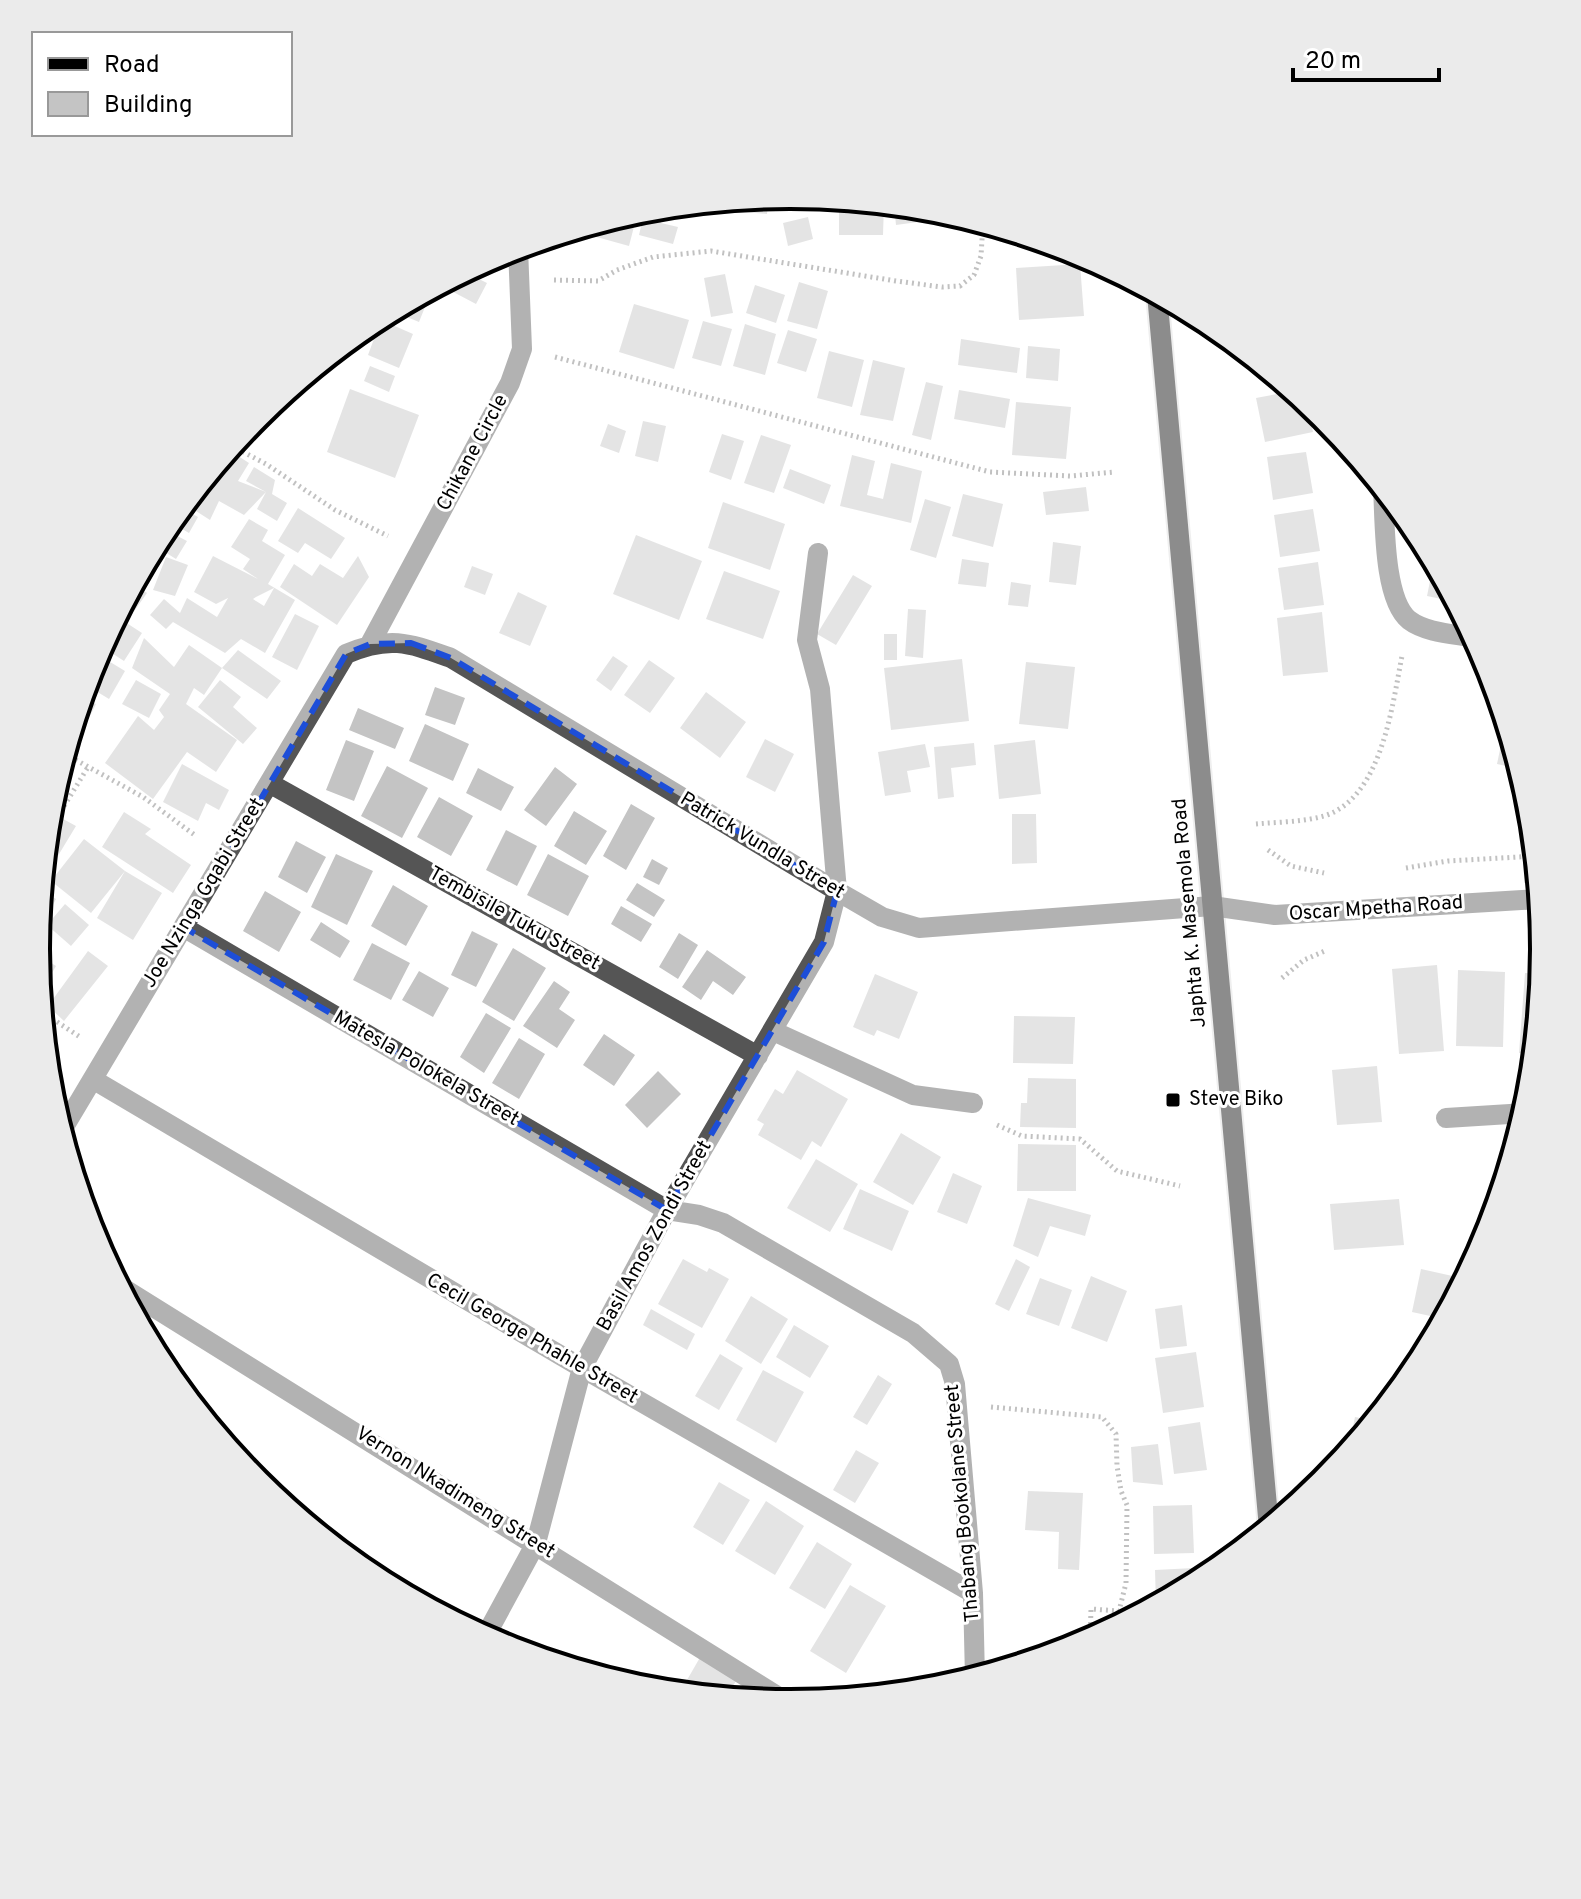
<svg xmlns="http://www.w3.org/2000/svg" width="1581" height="1899" font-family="Overpass,sans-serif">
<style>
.building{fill:#c4c4c4;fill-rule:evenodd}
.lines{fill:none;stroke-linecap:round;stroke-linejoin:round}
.major-casing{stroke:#dbdbdb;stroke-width:24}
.path{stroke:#777;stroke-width:5;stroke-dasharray:2 4;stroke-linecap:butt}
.minor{stroke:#555;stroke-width:20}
.major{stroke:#000;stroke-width:20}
.marked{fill:none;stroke:#1d4ed8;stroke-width:6;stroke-dasharray:16 10;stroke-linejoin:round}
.poi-dot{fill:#000;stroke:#fff;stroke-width:3}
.labels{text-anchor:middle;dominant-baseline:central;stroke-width:6;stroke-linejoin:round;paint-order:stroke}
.street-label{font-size:20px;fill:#000;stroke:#fff}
.poi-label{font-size:20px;fill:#000;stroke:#fff;text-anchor:start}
.rim{fill:none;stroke:#000;stroke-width:4}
</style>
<rect width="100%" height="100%" fill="#fff"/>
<path class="building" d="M769,197l-2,17 -80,-7v-2z
M839,200l45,4 -1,31h-44z
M894,205l44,5 8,2 1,6 -51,7z
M665,207l-4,16 17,4 -5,17 -34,-9 6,-26z
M638,211l-9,35 -36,-10 4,-12z
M808,217l5,22 -25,7 -5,-23z
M1031,238l25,7v1l-24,2z
M1080,264l4,52 -65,4 -3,-52z
M465,272l22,11 -11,21 -36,-19z
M725,274l8,39 -22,4 -7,-39z
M799,282l29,9 -11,38 -30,-8z
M755,285l30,10 -9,28 -30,-10z
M423,295l6,2 -10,25 -27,-11z
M634,304l55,16 -15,49 -55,-17z
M381,320l32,14 -14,34 -31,-13z
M703,321l29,8 -11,37 -29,-8z
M745,324l31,10 -11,41 -32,-9z
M788,330l29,9 -11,33 -29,-9z
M961,339l59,9 -3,25 -59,-8z
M1028,346l32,3 -2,32 -32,-3z
M829,351l35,9 -12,47 -35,-9z
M873,360l32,8 -12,53 -33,-6z
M370,366l25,10 -6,16 -25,-11z
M926,382l17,4 -12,54 -19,-5z
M350,389l69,26 -24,63 -68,-26z
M959,390l51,9 -5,29 -51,-9z
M1293,391l14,11 6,30 -48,10 -9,-44z
M1016,402l55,5 -5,52 -54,-4z
M643,421l23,5 -8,36 -23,-6z
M608,424l18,7 -7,22 -19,-7z
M722,434l22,7 -13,39 -22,-8z
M761,435l30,10 -17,48 -30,-10z
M229,450l20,13 -11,18 28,11 -22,23 -25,-14 -9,19 -25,-16 14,-17 3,2z
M1306,452l7,41 -40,7 -6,-43z
M852,455l23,6 -8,34 16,4 8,-36 31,8 -11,52 -71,-17z
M254,467l21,13 -3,14 15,9 -10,18 -20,-12 9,-17 -20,-11z
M790,469l41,16 -7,19 -41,-16z
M1086,487l3,24 -43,4 -3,-23z
M963,494l40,10 -10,43 -41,-11z
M925,499l26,8 -15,51 -26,-8z
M723,502l62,22 -15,46 -62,-22z
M182,508l16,9 -9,16 -19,-11z
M298,508l47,30 -14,21 -26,-16 -7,10 -20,-12z
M1313,509l7,42 -40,6 -6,-42z
M249,519l19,11 -6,11 23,14 -17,29 27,16 -30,53 -24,-14 -16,14 -52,-31 -7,7 -16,-14 14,-16 16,14 7,-15 30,19 11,-19 -12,6 -22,-12 19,-36 45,23 -15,-10 7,-10 -19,-12zM274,588l-10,18 -11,-7 3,-2z
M164,529l23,12 -11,18 -21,-13z
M636,535l66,26 -23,59 -66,-26z
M1053,542l28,4 -5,39 -27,-3z
M153,550l8,5 -12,19 -7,-5z
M358,556l11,21 -32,48 -57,-38 14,-23 18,12 8,-12 23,14z
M166,557l22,8 -13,31 -22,-6z
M962,559l27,4 -3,24 -28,-3z
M1434,561l22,41 -29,-6z
M1318,562l6,43 -40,5 -6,-42z
M472,566l21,8 -8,21 -21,-8z
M724,571l56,20 -17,48 -57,-20z
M853,575l19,11 -36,59 -19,-11z
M1011,582l20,3 -3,22 -20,-2z
M135,585l12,8 -17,24 -10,-6z
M518,592l29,14 -17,40 -31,-13z
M908,609l18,1 -3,48 -18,-2z
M1322,612l6,60 -45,4 -6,-58z
M295,614l24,12 -22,44 -25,-13z
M122,620l20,13 -18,28 -20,-13z
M884,634h13v26h-13z
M144,638l30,29 15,-22 33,23 -18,27 -10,-7 -8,16 51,36 -21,32 -29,-20 -34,47 -48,-36 33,-47 16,14 10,-13 -5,-7 11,-16 -38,-26z
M238,650l43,31 -14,18 -45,-31z
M97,654l28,17 -16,28 -23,-14z
M613,656l15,10 -17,25 -15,-11z
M962,659l7,62 -78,9 -7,-62z
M649,660l26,18 -25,35 -26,-18z
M1026,662l49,5 -7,62 -49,-5z
M136,680l25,14 -12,24 -27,-14z
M220,680l21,17 -8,10 24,21 -14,16 -45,-37z
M435,687l30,11 -10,27 -30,-10z
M706,692l40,30 -26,36 -40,-30z
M82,697l14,7 -20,40 -7,-3z
M358,708l46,20 -9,21 -46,-19z
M1506,721l9,31 5,17 -23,-5z
M425,724l44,20 -16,37 -44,-20z
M765,739l29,15 -19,38 -29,-15z
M346,740l28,11 -20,50 -28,-11z
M1035,740l6,54 -42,5 -5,-54z
M974,743l2,22 -25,3 3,29 -16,2 -4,-52z
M925,744l5,23 -23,4 4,21 -26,4 -7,-44z
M182,764l47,26 -10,20 -13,-7 -8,18 -35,-19z
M387,766l41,22 -26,50 -41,-22z
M555,767l22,17 -31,42 -22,-16z
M478,768l36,19 -13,24 -35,-18z
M439,797l34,19 -22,40 -34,-19z
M631,804l24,14 -29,52 -23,-14z
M574,811l33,20 -21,34 -32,-19z
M124,812l27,17 -6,5 46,31 -18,28 -71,-46z
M54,814l22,12 -29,48 -3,-2 4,-48z
M1012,814h24l1,49 -25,1z
M506,830l31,16 -20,40 -31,-16z
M84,839l41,32 -34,42 -40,-32z
M296,841l30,16 -19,36 -29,-16z
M336,854l37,17 -26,54 -36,-18z
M548,854l41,22 -21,40 -41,-21z
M652,859l16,9 -9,17 -16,-8z
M125,871l37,22 -29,47 -36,-22z
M637,883l28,17 -11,17 -28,-17z
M393,885l35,21 -22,40 -35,-20z
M42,891l14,8 -11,21 -6,-3z
M265,891l36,21 -22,40 -36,-21z
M65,904l24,21 -18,21 -24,-21z
M621,906l31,18 -11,18 -30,-18z
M321,922l29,19 -10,17 -30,-18z
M472,931l26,13 -22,43 -25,-12z
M679,933l19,12 -20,34 -19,-12z
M372,943l38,20 -19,37 -38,-20z
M513,948l33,20 -32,53 -32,-19z
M707,950l39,27 -13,18 -20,-14 -12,19 -19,-13z
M88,951l20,15 -44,55 -16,-15z
M37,954l19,12 -7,12 -11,-7z
M1437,965l7,86 -45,3 -7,-85z
M1458,970l47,2 -2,75 -47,-1z
M419,971l30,17 -16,29 -31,-17z
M1525,973l18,1 -8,80 -16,-1z
M875,974l43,18 -19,47 -22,-9 -3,6 -21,-9z
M554,981l16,11 -11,17 16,11 -18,28 -34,-22z
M486,1013l25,15 -27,45 -24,-16z
M1014,1016l61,1 -2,47 -60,-1z
M604,1034l31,21 -21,31 -31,-21z
M519,1038l26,16 -26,45 -27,-16z
M1377,1066l5,56 -45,3 -5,-55z
M797,1070l51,29 -27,48 -9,-6 -11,19 -43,-25 6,-11 -7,-4 18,-31 8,5z
M658,1071l23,23 -34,34 -22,-23z
M1028,1078l48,1v49l-56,-1 1,-24h6z
M901,1133l40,24 -28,48 -40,-23z
M1018,1144l58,1v46h-59z
M816,1159l42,25 -28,48 -43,-24z
M953,1173l29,13 -15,38 -30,-12z
M860,1189l49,22 -17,40 -49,-22z
M1028,1198l63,17 -6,21 -35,-10 -12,31 -25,-11z
M1399,1199l5,46 -70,5 -4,-46z
M683,1259l24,13 2,-4 20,11 -27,49 -44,-24z
M1016,1259l14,8 -21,44 -14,-7z
M1421,1269l45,10 -22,40 -32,-7z
M1091,1276l36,15 -20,51 -36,-14z
M1040,1278l32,12 -13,36 -33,-12z
M751,1296l37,23 -27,45 -36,-23z
M1182,1305l5,41 -27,3 -5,-40z
M651,1309l44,25 -8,16 -44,-25z
M794,1325l35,21 -19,32 -34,-21z
M1196,1352l8,55 -41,6 -8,-55z
M720,1354l23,14 -24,42 -24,-14z
M1419,1365l-1,4 -19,22 -4,-6z
M763,1370l41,22 -28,51 -40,-23z
M878,1375l14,9 -25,41 -14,-8z
M1355,1417l20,4 -28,34z
M1200,1422l7,48 -33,4 -6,-47z
M1158,1444l5,41 -30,-3 -2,-35z
M856,1450l23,13 -24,40 -22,-13z
M719,1482l31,18 -27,45 -30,-18z
M1028,1491l55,2 -4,77 -21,-1 1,-37 -34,-2z
M766,1501l38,25 -29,49 -40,-24z
M1192,1505l2,48 -40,1 -1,-48z
M817,1542l35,22 -27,45 -36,-21z
M1194,1568l1,17 -39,20 -1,-35z
M850,1585l36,21 -40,67 -36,-22z
M702,1654l37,22 -13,22 -12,-2 -27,-16z"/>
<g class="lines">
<defs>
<path id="major" d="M1157,294l112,1234"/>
</defs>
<use href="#major" class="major-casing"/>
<path class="path" d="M554,280l44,1 19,-11 36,-13 58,-6 185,30 46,6 18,-1 14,-11 7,-19 2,-33
M555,357l435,115 80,4 45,-4
M232,446l34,18 69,46 53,26
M65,754l78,43 53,39
M61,811l27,-44
M1256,824c22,-2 47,-2 68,-8 58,-18 68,-110 78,-160
M1268,850l23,16 33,7
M1406,868l42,-7 88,-5
M1282,978l22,-18 23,-10
M41,1005l1,1
M42,1012l38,25
M997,1125l25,11 58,3 37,32 63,15
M991,1407l111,10 14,17 1,32 4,25 6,14 -1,78 -7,28 -28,-2 -1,32"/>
<path class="minor" d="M1383,487c2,33 0,112 26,133 17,13 46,14 66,18
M370,644l140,-261 12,-34 -4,-101
M269,783l489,273
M185,928l482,282 32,5 24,8 190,110 36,31 6,20 18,209 2,85
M773,1031l140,64 60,8
M94,1080l488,288 391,225
M1446,1118l80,-5
M61,1132l285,-478c44,-19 63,-11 105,4l386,233 45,26 37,11 293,-22 63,9 265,-16
M118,1285l672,419
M485,1637l51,-94 46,-175 85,-158 157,-268 13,-51 -17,-202 -13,-49 11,-87"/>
<use href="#major" class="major"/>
</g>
<path d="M0 0H1581V1899H0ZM411,643l40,15 386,233 -13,51 -157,268 -482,-282 161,-274 24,-10z" fill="#fff" fill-opacity=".55" fill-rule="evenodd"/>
<path class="marked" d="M411,643l40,15 386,233 -13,51 -157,268 -482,-282 161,-274 24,-10z"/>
<rect class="poi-dot" x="1165" y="1092" width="16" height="16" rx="4"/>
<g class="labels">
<g class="street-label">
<text transform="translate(473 453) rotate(-62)">Chikane Circle</text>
<text transform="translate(762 846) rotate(31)">Patrick Vundla Street</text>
<text transform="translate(204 893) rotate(-59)">Joe Nzinga Gqabi Street</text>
<text transform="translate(1376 909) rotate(-4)">Oscar Mpetha Road</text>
<text transform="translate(1190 913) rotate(-95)">Japhta K. Masemola Road</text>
<text transform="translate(514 919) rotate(29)">Tembisile Tuku Street</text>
<text transform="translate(426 1069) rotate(30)">Matesla Polokela Street</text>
<text transform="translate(655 1236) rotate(-61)">Basil Amos Zondi Street</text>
<text transform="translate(532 1339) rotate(30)">Cecil George Phahle Street</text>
<text transform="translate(455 1493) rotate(32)">Vernon Nkadimeng Street</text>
<text transform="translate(963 1503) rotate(-95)">Thabang Bookolane Street</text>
</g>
<g class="poi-label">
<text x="1189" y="1100">Steve Biko</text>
</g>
</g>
<path d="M0 0H1581V1899H0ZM50 949a740 740 0 1 1 1480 0a740 740 0 1 1-1480 0Z" fill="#ebebeb" fill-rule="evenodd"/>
<path class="rim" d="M50 949a740 740 0 1 1 1480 0a740 740 0 1 1-1480 0Z"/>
<rect x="32" y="32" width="260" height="104" fill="#ffffff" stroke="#999999" stroke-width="2"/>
<rect x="48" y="58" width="40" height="12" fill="#000000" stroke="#999999" stroke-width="2"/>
<text x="104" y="72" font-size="24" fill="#000000">Road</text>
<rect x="48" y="92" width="40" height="24" fill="#c4c4c4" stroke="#999999" stroke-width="2"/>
<text x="104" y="112" font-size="24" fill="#000000">Building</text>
<path d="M1293 68v12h146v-12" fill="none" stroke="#000000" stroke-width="4"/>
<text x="1305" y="68" font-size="24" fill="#000000" stroke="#ffffff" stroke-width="6" paint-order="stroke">20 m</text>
</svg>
